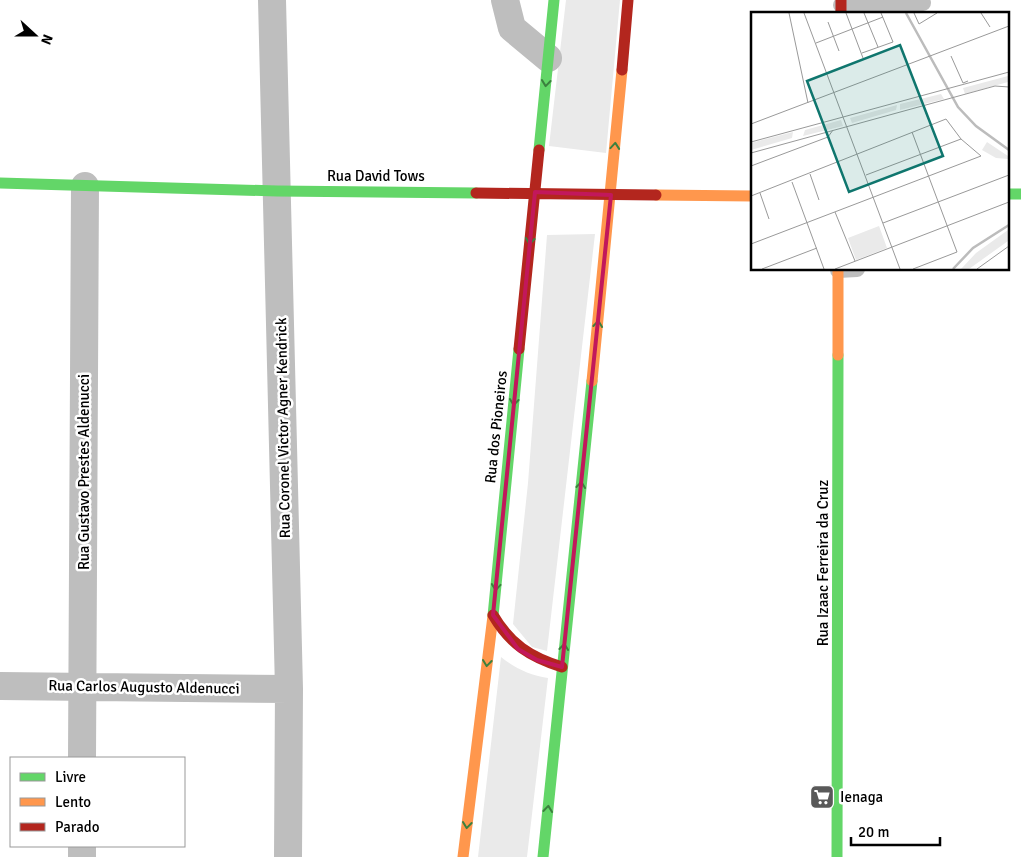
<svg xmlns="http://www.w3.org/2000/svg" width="1021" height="857" font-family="Signika,sans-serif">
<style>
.green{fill:#eaeaea}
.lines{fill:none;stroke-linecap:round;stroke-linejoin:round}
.lane{stroke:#bebebe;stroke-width:16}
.street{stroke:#bebebe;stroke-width:28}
.fast{stroke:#63d668;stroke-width:11}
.slow{stroke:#ff974d;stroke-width:11}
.jam{stroke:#b3261e;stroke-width:11}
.oneway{stroke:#3b803e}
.marked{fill:none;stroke:#c2185b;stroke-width:4;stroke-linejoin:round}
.labels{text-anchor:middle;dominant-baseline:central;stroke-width:5;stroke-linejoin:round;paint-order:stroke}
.street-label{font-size:15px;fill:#000;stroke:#fff}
.poi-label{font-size:15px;fill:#000;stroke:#fff;text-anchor:start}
.inset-river{fill:none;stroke:#bcbcbc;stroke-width:2.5}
.inset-road{fill:none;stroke:#999;stroke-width:1}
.view{fill:#0f766e;fill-opacity:0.15;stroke:#0f766e;stroke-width:2.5}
.inset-edge{fill:none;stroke:#000;stroke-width:2.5}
</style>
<rect width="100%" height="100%" fill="#fff"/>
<path class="green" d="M566,0h54l-14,153 -57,-7z
M595,234l-48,417 -15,-4 -19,-23 15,-141 19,-248z
M501,657c15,12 29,18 47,21l-21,179h-49z"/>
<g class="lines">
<path class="lane" d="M841,5l82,-2
M838,270l19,-1"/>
<path class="street" d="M272,0l17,689 -1,168
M505,0l7,28 36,30
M0,686l289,3
M82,758l3,-572
M82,857v-11"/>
<path class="fast" d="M539,150l15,-150
M0,183l277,8 199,2
M1007,194h14
M493,616l26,-267
M543,857l49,-476
M837,857l1,-502"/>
<path class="slow" d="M656,195l96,1
M838,355v-86
M592,381l30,-311
M463,857l30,-241"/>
<path class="jam" d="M841,0v14
M622,70l6,-70
M476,193l180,2
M519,349l20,-199
M493,615c17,29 37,42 69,52"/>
</g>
<defs><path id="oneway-chevron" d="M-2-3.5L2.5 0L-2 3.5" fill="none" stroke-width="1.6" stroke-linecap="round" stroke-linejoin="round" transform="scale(1.25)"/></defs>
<g class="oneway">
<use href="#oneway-chevron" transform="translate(546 83) rotate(96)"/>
<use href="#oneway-chevron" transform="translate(615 146) rotate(-85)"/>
<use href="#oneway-chevron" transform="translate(530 241) rotate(96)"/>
<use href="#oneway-chevron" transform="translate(598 324) rotate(-84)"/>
<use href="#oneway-chevron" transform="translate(514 402) rotate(96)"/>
<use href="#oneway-chevron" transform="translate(581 485) rotate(-84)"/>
<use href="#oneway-chevron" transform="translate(496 587) rotate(95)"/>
<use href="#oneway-chevron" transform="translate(564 647) rotate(-84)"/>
<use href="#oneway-chevron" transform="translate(487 663) rotate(97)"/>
<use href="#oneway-chevron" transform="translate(548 809) rotate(-84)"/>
<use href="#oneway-chevron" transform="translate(467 825) rotate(97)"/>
</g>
<path class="marked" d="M535,192l76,3 -49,472 -25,-7 -19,-11 -25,-34z"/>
<defs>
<symbol id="supermarket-square" viewBox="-11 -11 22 22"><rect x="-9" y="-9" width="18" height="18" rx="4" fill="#595959" stroke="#fff"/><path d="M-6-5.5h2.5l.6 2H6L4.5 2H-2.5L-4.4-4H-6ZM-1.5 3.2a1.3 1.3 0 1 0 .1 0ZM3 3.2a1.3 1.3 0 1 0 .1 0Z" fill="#fff"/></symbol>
</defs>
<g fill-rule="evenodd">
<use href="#supermarket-square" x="808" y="783" width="28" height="28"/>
</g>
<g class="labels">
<g class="street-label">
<text x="376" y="176">Rua David Tows</text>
<text transform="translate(496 427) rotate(-84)">Rua dos Pioneiros</text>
<text transform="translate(283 428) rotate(-91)">Rua Coronel Victor Agner Kendrick</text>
<text transform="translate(84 472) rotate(-90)">Rua Gustavo Prestes Aldenucci</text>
<text transform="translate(823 563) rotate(-90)">Rua Izaac Ferreira da Cruz</text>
<text transform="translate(144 687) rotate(1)">Rua Carlos Augusto Aldenucci</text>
</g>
<g class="poi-label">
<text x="840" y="797">Ienaga</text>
</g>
</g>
<g transform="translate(751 12)">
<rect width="258" height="258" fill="#fff"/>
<path d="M257,64v6l-43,12 -2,-6zM190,82l3,5 -44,11v-6zM146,93l-1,5 -44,13 -2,-5zM90,108l2,6 -40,10 2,-6zM42,120l-1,6 -41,12v-7zM236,130l21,14v3l-12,-1 -14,-8zM128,214l8,22 -31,12 -8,-22zM257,218v11l-39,28h-8l15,-16z" fill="#eaeaea"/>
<path class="inset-river" d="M155,1l52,94 18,19 33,24M202,257l20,-21 36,-23"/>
<path class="inset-road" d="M38,1l19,90M53,1l96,256M95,1l17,45M113,1l14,34M163,1l5,11 18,-11M230,1l9,14M77,10l11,29M65,31l67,-26M111,41l31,-11 -12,-29M200,44l12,27 5,-2M0,112l258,-98M161,120l45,120 -44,17M0,130l258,-70M0,141l244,-67 14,1M0,154l77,-29 5,-7M59,162l9,26M115,163l95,-36M41,170l32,87M9,181l9,26M0,184l195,-77 15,20 20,17M84,200l20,49M132,211l126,-48M0,232l230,-88M11,257l55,-21M84,257l174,-67M226,257l32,-23"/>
<path class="view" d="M149,33l43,111 -94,36 -42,-111z"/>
<rect width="258" height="258" class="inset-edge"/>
</g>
<rect x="10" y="757" width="175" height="90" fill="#ffffff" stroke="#999999"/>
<rect x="20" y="773" width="25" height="8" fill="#63d668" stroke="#999999"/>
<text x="55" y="782" font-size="15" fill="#000000">Livre</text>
<rect x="20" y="798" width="25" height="8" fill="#ff974d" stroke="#999999"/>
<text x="55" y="807" font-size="15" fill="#000000">Lento</text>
<rect x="20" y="823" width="25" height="8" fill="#b3261e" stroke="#999999"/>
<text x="55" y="832" font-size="15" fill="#000000">Parado</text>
<g transform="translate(35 35) rotate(111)" stroke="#ffffff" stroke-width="4" paint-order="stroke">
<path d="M0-4L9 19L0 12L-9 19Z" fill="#000000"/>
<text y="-8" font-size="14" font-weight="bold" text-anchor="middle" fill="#000000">N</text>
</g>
<path d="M851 837v8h89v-8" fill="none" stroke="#000000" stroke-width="2.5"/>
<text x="858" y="837" font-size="15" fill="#000000" stroke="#ffffff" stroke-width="4" paint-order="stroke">20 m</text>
</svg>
